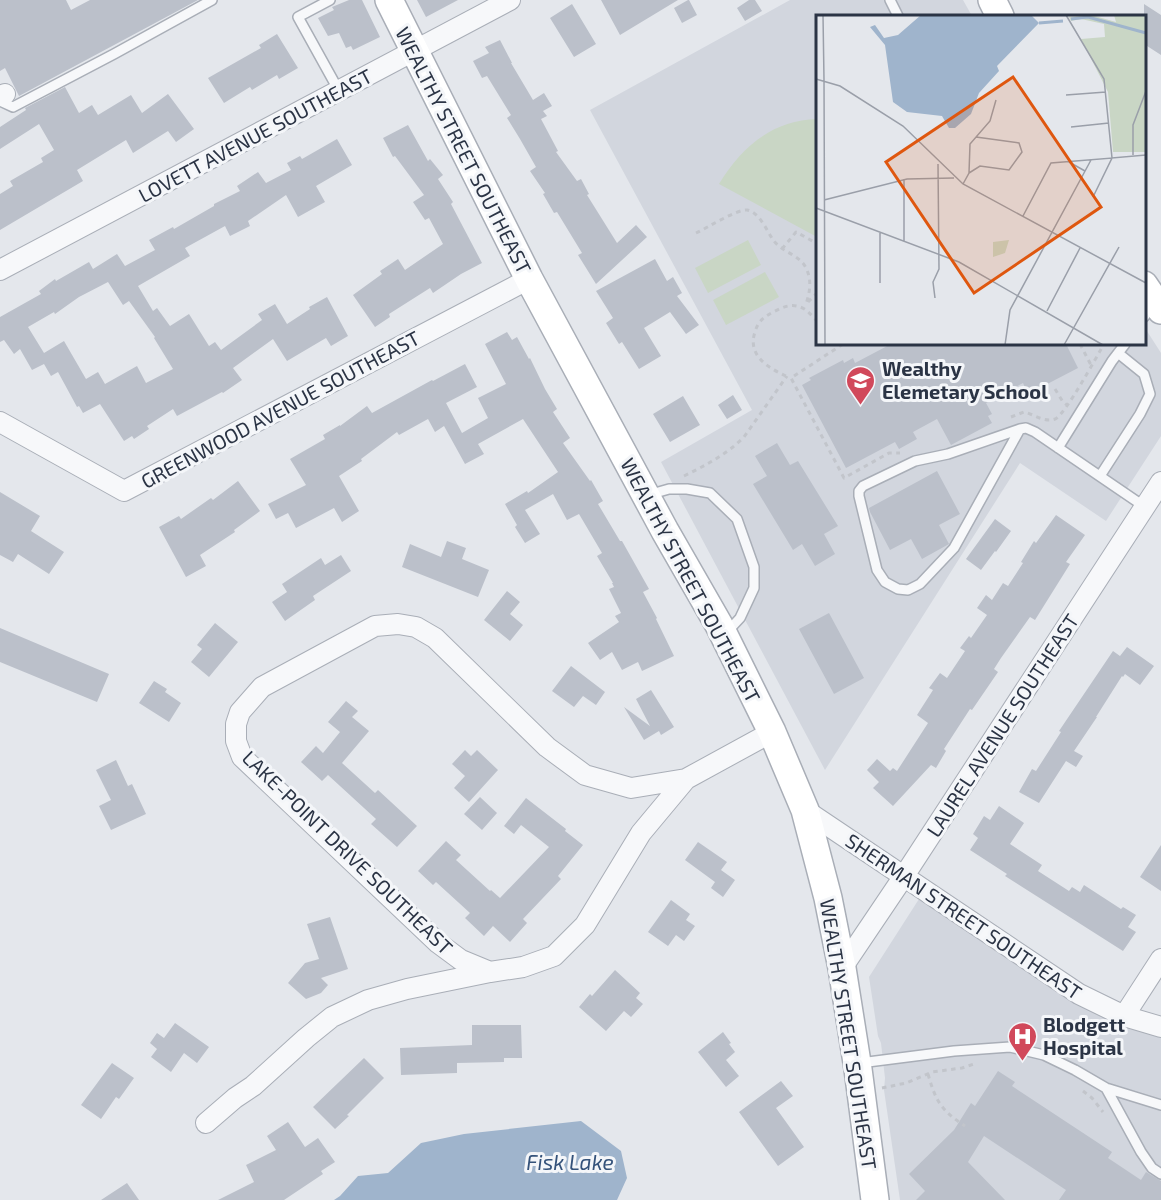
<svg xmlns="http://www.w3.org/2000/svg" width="1161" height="1200" font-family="'Exo 2',sans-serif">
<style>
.built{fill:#d2d6de}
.green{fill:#c9d6c5}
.water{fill:#9fb4cc}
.building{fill:#bbc0ca;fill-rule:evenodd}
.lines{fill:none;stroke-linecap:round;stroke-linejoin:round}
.service-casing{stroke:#a9aeb7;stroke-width:12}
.minor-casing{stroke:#a9aeb7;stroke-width:22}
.secondary-casing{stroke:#a9aeb7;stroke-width:30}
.path{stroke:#c2c5cb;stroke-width:3;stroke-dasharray:4.5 4.5;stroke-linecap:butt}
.service{stroke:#f7f8fa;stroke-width:9}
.minor{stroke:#f7f8fa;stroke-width:20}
.secondary{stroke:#fff;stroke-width:27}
.labels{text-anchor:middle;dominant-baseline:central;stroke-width:6;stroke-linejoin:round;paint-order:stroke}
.street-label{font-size:20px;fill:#2b3445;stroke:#f4f6f9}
.poi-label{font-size:20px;font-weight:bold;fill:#2b3445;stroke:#f4f6f9;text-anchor:start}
.water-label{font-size:21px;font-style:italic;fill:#34527a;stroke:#f4f6f9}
.inset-river{fill:none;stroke:#9fb4cc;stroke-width:3}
.inset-road{fill:none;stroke:#9a9fa9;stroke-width:1.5}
.view{fill:#df570f;fill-opacity:0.15;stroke:#df570f;stroke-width:3}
.inset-edge{fill:none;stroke:#2b3445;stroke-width:3}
</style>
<rect width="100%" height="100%" fill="#e4e7ec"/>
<path class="built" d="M790,0h173l9,16h-154v328h326l1,-16 16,25v83l-55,85 -86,-58 -195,307 -164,-308 91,-52 -162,-300z
M919,899l161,107 37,16 44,14v164h-261l-16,-110 1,-12 -4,-35 -3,-7 -9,-59z"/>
<path class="green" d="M817,119h1l-1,118 -98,-53c22,-37 54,-64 98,-65z
M748,240l13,25 -53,28 -13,-25z
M765,272l14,25 -53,28 -13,-25z"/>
<path class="water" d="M581,1121l40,30 6,27 -10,22h-283l6,-4 18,-20 30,-3 33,-30 43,-9z"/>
<path class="building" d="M0,0h66l5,10 19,-10h108l-179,96 -14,-28 -5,3z
M349,0h13l18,37 -27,13 -2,-4 -5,2 -7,-15 -11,3 -10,-18 16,-8 -2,-3z
M417,0h41l-32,17z
M601,0h77l-58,35z
M688,0h1l8,15 -15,8 -8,-15z
M749,0h6l7,11 -17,10 -8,-13z
M572,4l24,40 -22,13 -24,-39z
M1144,4l17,11v40l-17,-11z
M277,34l21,34 -19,11 -2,-4 -25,15 -2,-3 -26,16 -16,-25 53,-30 -2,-3z
M500,40l12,23h-1l22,37 11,-7 8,13 -9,5 4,5 -6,3 17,32 -2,1 21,29 4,-2 8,15 -2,1 30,48 19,-18 11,12 -51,47 -18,-29 4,-2 -25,-41 -3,1 -11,-19 2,-1 -15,-22 6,-4 -16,-28 -13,-21 4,-3 -24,-39 -5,2 -9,-17 16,-8 -4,-6z
M65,87l14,26 13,-8 6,10 33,-20 11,18 26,-19 26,35 -18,13 -8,-11 -35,22 -7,-13 -49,30 6,11 -83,49v-36l13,-8 -3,-5 33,-19 -2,-4 13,-8 -15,-26 -39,25v-22l26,-17 -1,-2z
M408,125l20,36 2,-2 13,16 -5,4 15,23 -2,2 31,59 -21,11 -28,19 -3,-5 -41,26 1,3 -15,10 -22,-32 29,-21 -2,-3 18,-12 7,11 38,-26 -14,-26 -4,2 -12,-18 11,-7 -29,-39 -2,1 -10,-19z
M337,139l15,26 -36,21 9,16 -27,15 -12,-22 -38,26 2,5 -20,10 -5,-10 -40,22 5,8 -52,30 15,25 4,-3 13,18 19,-12 20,32 6,-4 6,8 41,-30 -4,-6 17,-10 12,20 23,-15 -1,-2 18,-10 21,39 -17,10 -5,-8 -39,23 -14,-22 -40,29 9,12 -19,13 -1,-1 -45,24 -4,-7 -26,17 2,3 -15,10 -2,-3 -8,5 -24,-37 -17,9 -4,-7 -2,1 -19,-35 -7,4 -7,-12 -12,6 -12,-21 -6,5 -10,-14 -4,2v-25l41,-23 -2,-3 16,-12 1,2 33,-19 4,7 24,-15 8,12 30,-16 -6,-10 24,-13 1,2 40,-23v-2l26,-13 -3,-5 21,-14 8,11 25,-13 -4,-7 13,-7 2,3zM108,282l15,23 6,-4 26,36 -1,1 19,31 -27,14 -9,-17 -32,18 -7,-12 -12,7 -22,-38 -20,12 -16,-26 26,-15 1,2 24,-17z
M655,259l12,22 6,-4 9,16 -5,3 22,29 -13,9 -16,-22 -26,16 17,28 -22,13 -17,-27 -3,2 -13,-21 7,-5 -17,-27z
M507,332l5,8 5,-3 12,22 1,-1 15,31 12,20 -4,3 17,26 -7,5 27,38 1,-1 12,21 -5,3 22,37h2l27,48 -6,3 14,26 -1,1 18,37 -32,15 -4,-9 -16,8 -10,-18 -12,8 -12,-17 31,-21 -4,-6 6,-3 -12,-24 5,-2 -2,-4h1l-16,-27 5,-3 -23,-39 -12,6 -14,-26 -28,16 15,24 -15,9 -10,-16 2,-2 -12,-21 22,-13 1,2 30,-21 -35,-53 -45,25 6,10 -19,10 -21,-38 -9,6 -7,-13 -29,16 -2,-3 -36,27 1,2 -23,15 20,35 -17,11 -8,-14 -38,20 -8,-15 -12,6 -8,-15 38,-19 -16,-26 35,-20 -2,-4 17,-10v1l27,-20 5,7 60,-33 1,1 32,-17 12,23 -31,16 16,30 26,-15 -10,-20 28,-14 -21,-40z
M891,344h175l12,24 -50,26 -5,-11 -37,20 6,11 -4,2 4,7 -41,22 -14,-26 -24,13 4,7 -18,10 -4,-7 -49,26 -44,-83 9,-5 -2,-2 34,-18 1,3 9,-5 2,5z
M733,395l9,15 -15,9 -9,-14z
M683,396l17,29 -30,17 -17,-28z
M777,443l13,22 8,-4 40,65 -14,8 11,20 -20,12 -13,-22 -9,6 -40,-66 14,-8 -12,-20z
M937,471l23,43 -21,11 10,19 -27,15 -11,-20 -21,11 -20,-38 -1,-4z
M238,481l22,30 -26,19 1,2 -35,23 6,11 -20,11 -27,-50 20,-11 2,3 30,-21 2,2z
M0,492l40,24 -9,15 33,21 -15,22 -31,-20 -5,8 -13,-7z
M1056,515l29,20 -19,27 4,2 -35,56 -5,-3 -29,41 -7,11 4,3 -26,38 -2,-1 -26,40 2,2 -10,17 -5,-3 -38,41 -20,-18 6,-6 -12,-12 10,-11 13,12 3,-3 4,3 31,-48 -11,-8 16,-25 -4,-2 11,-15 7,5 18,-27 -5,-3 9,-12 2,2 16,-23 -10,-7 9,-13 6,5 11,-17 5,3 15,-23 -2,-1 13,-21 2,2z
M995,519l16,12 -15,21 -1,-1 -14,19 -15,-11z
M447,541l19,7 -4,11 27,11 -11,27 -76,-30 8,-23 31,13z
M341,555l10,16 -38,25 2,4 -30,21 -13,-19 15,-10 -5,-8 39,-26 4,7z
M507,591l13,11 -10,12 13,11 -13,16 -26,-21z
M829,613l35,65 -30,16 -35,-65z
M215,623l23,19 -29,35 -18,-15 11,-13 -5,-4z
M0,628l109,46 -12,28 -97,-40z
M1127,647l27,19 -14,19 -15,-11 -2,3 -1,-1 -26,41h1l-23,34 9,5 -7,11 -10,-6 -27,42 -20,-11 13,-23 4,2 25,-39 -2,-1 54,-80 7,5z
M571,666l34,26 -9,13 -13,-9 -9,11 -22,-16z
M154,681l13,8 -2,3 16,11 -12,19 -30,-19z
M651,690l23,37 -13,8 -2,-4 -15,9 -20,-33 26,19 -14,-27z
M346,701l12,10 -6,6 17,14 -27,32 33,30 3,-3 39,36 -20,21 -26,-23 5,-5 -48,-44 -6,6 -21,-19 15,-16 7,7 17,-21 -12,-10z
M465,750l6,6 6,-6 21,20 -29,32 -15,-14 11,-12 -13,-12z
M116,760l12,26 4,-2 14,30 -35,16 -12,-24 12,-6 -15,-30z
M480,797l17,16 -15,17 -18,-16z
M526,798l40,31 -1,2 18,14 -25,31 3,3 -38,40 4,4 -17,19 -17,-16 -9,10 -19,-18 5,-5 -34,-31 -3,3 -15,-14 28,-30 15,14 -5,5 34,31 1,-1 9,8 49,-51 -28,-22 -7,9 -10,-8z
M999,806l25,17 -14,21 32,21 -4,6 31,20 3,-4 8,5 4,-7 37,24 2,-2 13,8 -8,12 8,5 -13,19 -118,-75 2,-2 -37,-24 8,-12 -5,-4 11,-18 6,4z
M698,842l29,20 -6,8 14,10 -12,17 -12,-9 4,-6 -30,-22z
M1161,845v46l-21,-14z
M671,900l19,14 -4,6 9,6 -11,15 -8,-6 -8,11 -20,-14z
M330,917l18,52 -27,9 7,7 -7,8 -15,6 -18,-16 17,-20 14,-4 -12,-35z
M615,970l25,23 -4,5 7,6 -12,13 -7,-6 -18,20 -27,-24 11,-13 2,2z
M175,1023l34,24 -12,16 -13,-10 -13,19 -20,-15 6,-8 -7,-6 7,-10 7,5z
M472,1025h49l1,33h-18v4l-47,1v10l-56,2 -1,-27 72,-3z
M723,1032l8,11 -2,1 6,8 -9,8 13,16 -13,11 -28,-35z
M364,1058l20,20 -37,37 2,1 -14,13 -22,-22z
M112,1063l22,15 -15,21 -3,-2 -15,22 -20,-14z
M998,1071l17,11 -3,4 100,66 -4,6 33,22 5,-8 15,9v19h-102l7,-10 -82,-54 -16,26 37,38h-89l9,-9 -16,-17 45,-44 17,-27 4,3z
M781,1081l12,15 -17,12 28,39 -26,19 -39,-54z
M288,1122l17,25 13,-9 17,24 -14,9 2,3 -39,26h-66l36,-18 -8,-17 30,-15 -9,-14z
M127,1183l12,17h-38z"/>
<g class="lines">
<defs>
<path id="service" d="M330,0l-32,17 41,74
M890,0l8,16
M0,101l13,6 101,-53 98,-54
M1144,317l10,-13
M1020,429l-66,119 -34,36 -12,6 -10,-1 -13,-7 -8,-12 -18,-74v-5l4,-5 52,-25 33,-7 72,-25 6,-1 9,4 110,75
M1058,448l54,-87 13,-17
M1100,476l40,-62 10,-20 -6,-20 -26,-21
M648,495l21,-6h18l23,4 27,26 17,48v21l-14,30 -14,15
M860,1063l94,-12 56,-4 34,8 31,15 31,18 55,17
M1106,1088l35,64 11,16 9,6"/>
<path id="minor" d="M0,96l5,-2
M0,270l510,-270
M0,422l124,69 405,-212
M805,810l274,184 45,22 37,11
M842,968l62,-92 257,-394
M490,972l-29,-12 -23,-17 -196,-186 -6,-16v-17l4,-12 22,-25 113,-61 23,-2 18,3 19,11 112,109 38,28 46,13 55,-9 86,-47
M1124,1016l37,-57
M206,1123l29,-25 18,-12 53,-48 26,-21 36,-17 39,-11 83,-17 33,-5 31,-11 31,-31 56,-92 45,-54"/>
<path id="secondary" d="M389,0l140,279 136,252 54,94 53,107 33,78 23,88 14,70 16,101 17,131
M992,0l8,16
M1144,285l17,25"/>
</defs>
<use href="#service" class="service-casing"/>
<use href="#minor" class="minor-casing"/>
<use href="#secondary" class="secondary-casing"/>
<path class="path" d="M696,233c11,-5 41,-24 51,-23 13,2 20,22 27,31 8,11 26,14 32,27 6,12 4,24 0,36
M782,249l14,-17 22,12
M808,302l10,-10
M843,344l-52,34 53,100 45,-25h11
M1080,344l11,21
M786,376c-18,-8 -39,-21 -31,-44 3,-11 9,-15 18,-20 9,-4 17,-9 27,-5 7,2 12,9 18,15
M1055,389l8,13 4,3
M1011,417l13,-5c10,2 20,11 31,7 10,-4 42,-63 49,-75
M684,476c22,-11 42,-21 60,-39l43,-61
M928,1074c8,28 13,36 37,52
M882,1088l24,-5 26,-11 30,-4 15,-5
M1083,1091l9,7 11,14"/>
<use href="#service" class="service"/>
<use href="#minor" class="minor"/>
<use href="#secondary" class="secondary"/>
</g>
<defs>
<symbol id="school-pin" viewBox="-11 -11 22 30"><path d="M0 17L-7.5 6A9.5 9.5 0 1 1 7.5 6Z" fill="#d1495b" stroke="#f4f6f9"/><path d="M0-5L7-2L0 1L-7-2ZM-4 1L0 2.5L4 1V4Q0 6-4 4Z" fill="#fff"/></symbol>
<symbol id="hospital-pin" viewBox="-11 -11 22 30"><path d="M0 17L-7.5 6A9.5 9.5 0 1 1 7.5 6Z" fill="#d1495b" stroke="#f4f6f9"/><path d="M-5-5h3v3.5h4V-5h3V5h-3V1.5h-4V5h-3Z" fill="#fff"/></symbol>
</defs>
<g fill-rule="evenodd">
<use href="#school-pin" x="844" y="364" width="33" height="45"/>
<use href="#hospital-pin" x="1006" y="1020" width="33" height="45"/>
</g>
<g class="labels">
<g class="street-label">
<text transform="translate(255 135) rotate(-28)">LOVETT AVENUE SOUTHEAST</text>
<text transform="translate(464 150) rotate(63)">WEALTHY STREET SOUTHEAST</text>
<text transform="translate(280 409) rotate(-28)">GREENWOOD AVENUE SOUTHEAST</text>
<text transform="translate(691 580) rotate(62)">WEALTHY STREET SOUTHEAST</text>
<text transform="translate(1002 725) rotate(-57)">LAUREL AVENUE SOUTHEAST</text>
<text transform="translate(348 852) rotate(44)">LAKE-POINT DRIVE SOUTHEAST</text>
<text transform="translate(964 916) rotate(34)">SHERMAN STREET SOUTHEAST</text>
<text transform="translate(849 1034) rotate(81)">WEALTHY STREET SOUTHEAST</text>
</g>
<g class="poi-label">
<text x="882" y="368">Wealthy<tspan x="882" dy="23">Elemetary School</tspan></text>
<text x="1043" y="1024">Blodgett<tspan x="1043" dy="23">Hospital</tspan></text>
</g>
<g class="water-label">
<text x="570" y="1161">Fisk Lake</text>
</g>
</g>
<g transform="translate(816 15)">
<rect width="330" height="330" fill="#e4e7ec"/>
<path d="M275,0l25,7 -2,-7h32v137h-33l-5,-60 -27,-53 24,-2 -1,-13 -23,-5 -10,2 -2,-4zM193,225l-4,13 -12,4v-15z" fill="#c9d6c5"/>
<path d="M105,0h110l8,8 -42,43 2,5 -20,22 -8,21 -16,14h-6l-7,-12 -35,-4 -14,-10 -8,-57 -15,-18 5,-2 9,13 14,-3z" fill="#9fb4cc"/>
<path class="inset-river" d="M255,4l17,-2 58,16M223,8l24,-2"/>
<path class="inset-road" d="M7,0l1,65M250,0l38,64 8,79 34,-3M0,64l24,7 63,40 60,58 183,99M8,65l1,265M250,80l40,-3M255,112l38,-4M317,140v-30l13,-34M253,147l16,9M153,158l11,-7 29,4 13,-18 -3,-9 -43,-6M88,164v63M147,169l6,-11 1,-29 20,-23 6,-21M8,185l83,-21 47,-1M0,193l143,54 144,83M207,201l28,-53 61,-5 -19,39M64,268v-50M119,283l-2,-16 6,-13 -1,-105M231,296l33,-63M189,330l5,-35 81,-150M248,330l55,-98"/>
<path class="view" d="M197,62l88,130 -127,86 -88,-131z"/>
<rect width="330" height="330" class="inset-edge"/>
</g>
</svg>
